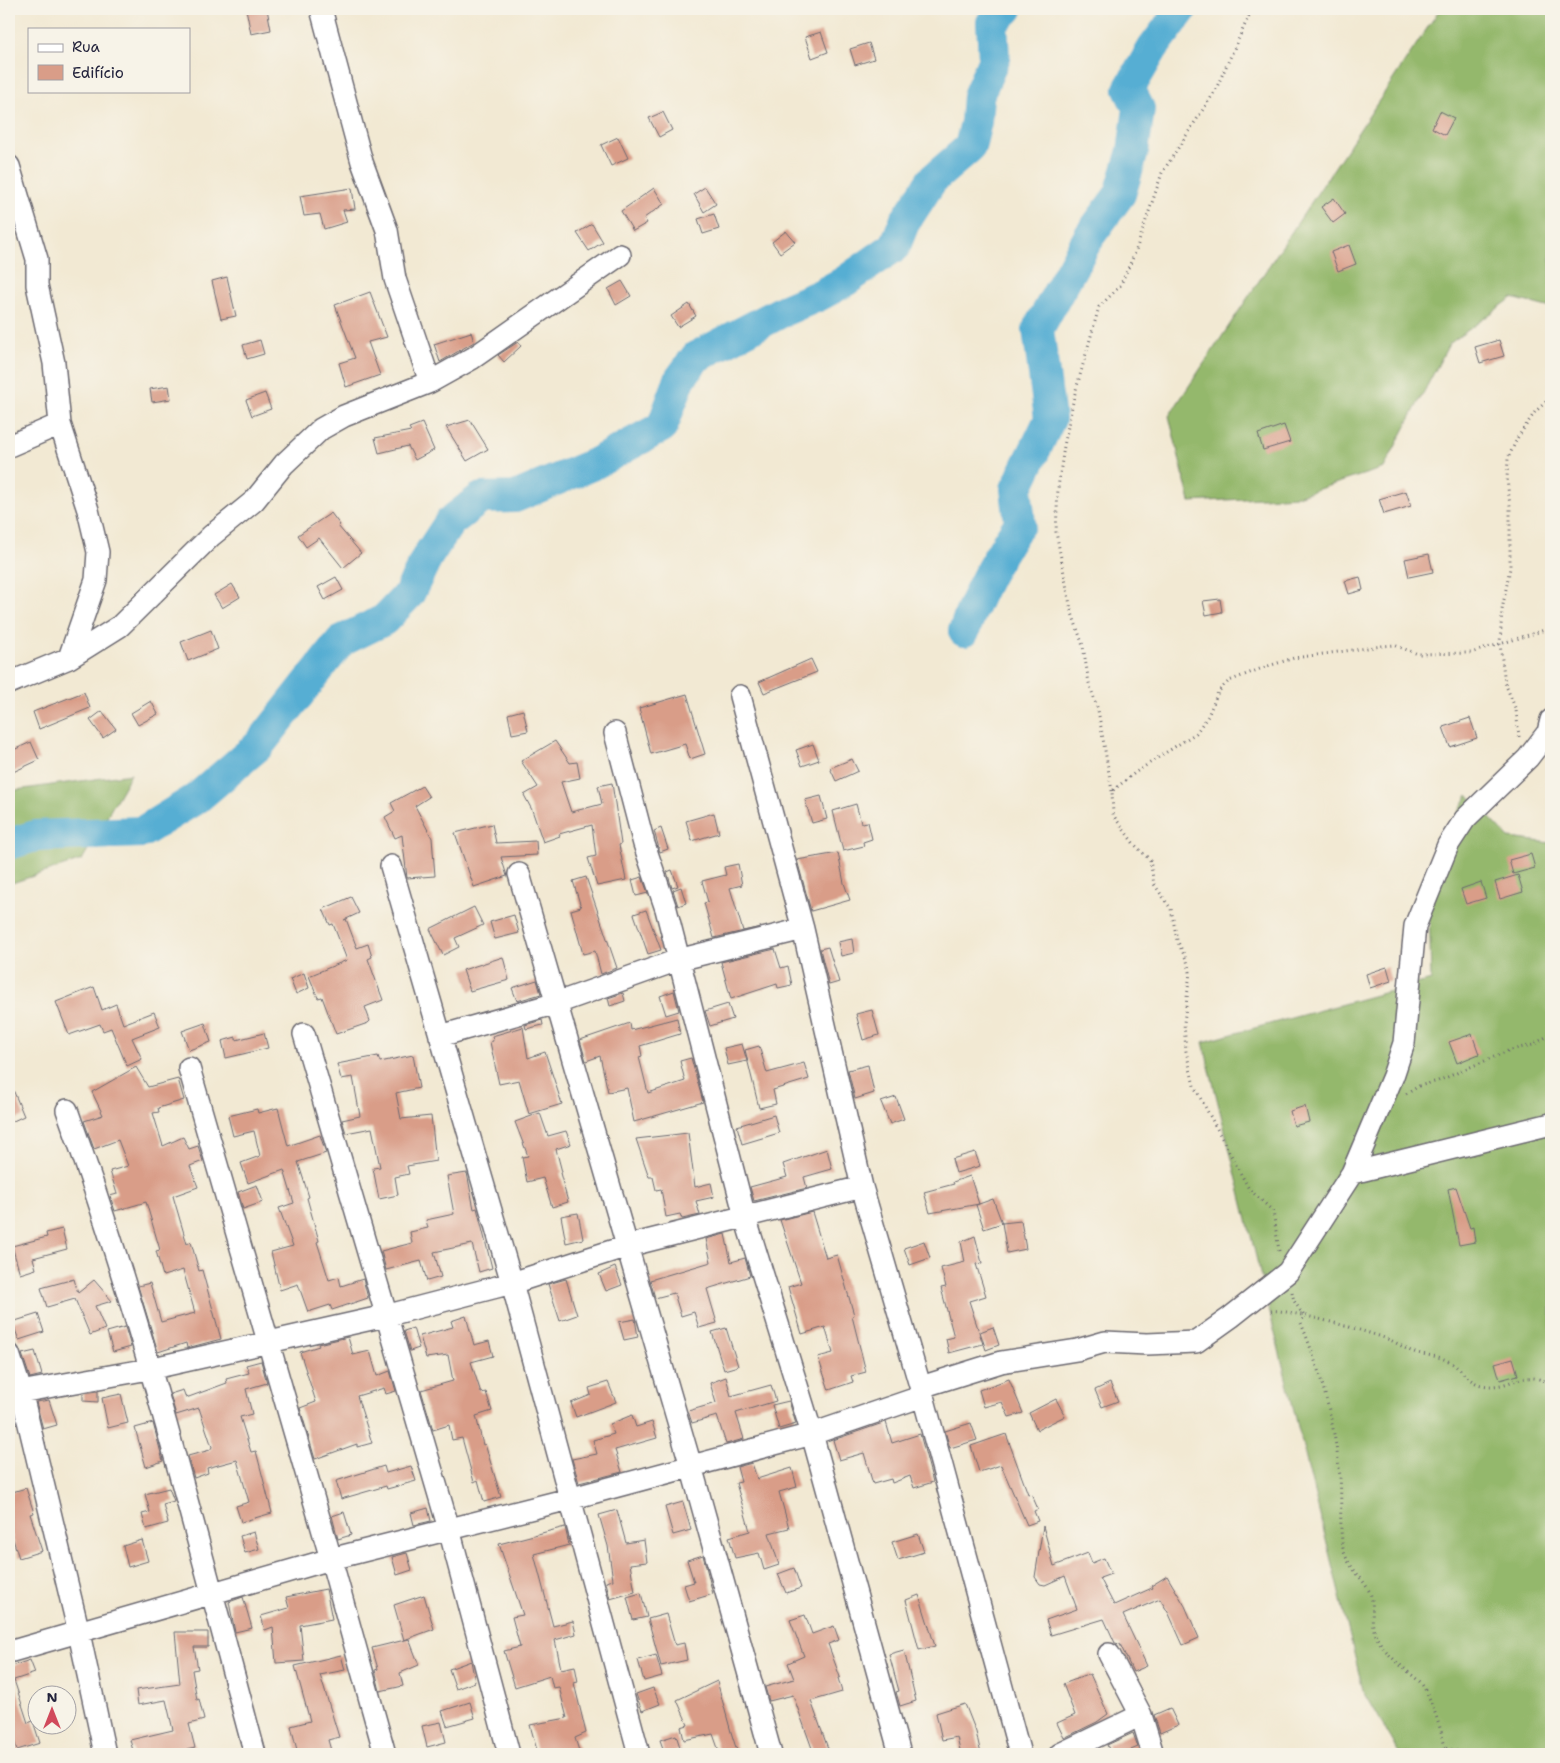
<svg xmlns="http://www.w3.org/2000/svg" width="1560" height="1763" font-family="'Shantell Sans',sans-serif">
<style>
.forest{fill:#94b86c;stroke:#5b6d54}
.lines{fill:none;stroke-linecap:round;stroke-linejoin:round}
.river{stroke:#57aed3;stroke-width:32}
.building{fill:#d99d88}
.street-casing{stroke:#6b6870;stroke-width:24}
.path{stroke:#6b6870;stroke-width:3;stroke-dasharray:1 4;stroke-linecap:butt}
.street{stroke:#fff;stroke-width:21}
</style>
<rect width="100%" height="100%" fill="#f7f3e8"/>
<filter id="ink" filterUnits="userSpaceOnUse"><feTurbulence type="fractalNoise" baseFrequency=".02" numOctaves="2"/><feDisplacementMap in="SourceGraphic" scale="10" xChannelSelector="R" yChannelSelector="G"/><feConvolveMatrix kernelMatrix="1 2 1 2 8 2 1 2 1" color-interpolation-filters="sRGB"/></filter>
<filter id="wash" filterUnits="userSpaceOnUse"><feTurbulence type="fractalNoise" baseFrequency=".0096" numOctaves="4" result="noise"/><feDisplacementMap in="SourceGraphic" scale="20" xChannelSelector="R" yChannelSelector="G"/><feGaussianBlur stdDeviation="1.12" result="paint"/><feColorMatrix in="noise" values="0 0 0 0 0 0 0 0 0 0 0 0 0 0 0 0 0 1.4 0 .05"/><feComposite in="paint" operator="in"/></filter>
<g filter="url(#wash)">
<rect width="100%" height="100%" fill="#f2e9d3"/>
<path class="forest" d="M1440,9h111v299l-39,-10 -63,46 -65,124 -87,28 -107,6 -21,-86z
M131,774l-49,86 -73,24v-93z
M1468,795l41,43 42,5v911h-151l-37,-64 -160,-648 228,-62 -3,-114z"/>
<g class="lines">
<path class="river" d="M964,631c15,-43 31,-70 56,-108l-4,-34 34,-70 -12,-90 52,-94 30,-41 13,-43 6,-42 -10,-20 24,-41 29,-39
M9,844l26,-8 107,-4 55,-34 62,-53 82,-104 43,-21 25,-26 18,-37 23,-35 31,-24 34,-1 79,-33 68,-37 18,-48 16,-22 89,-47 35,-15 24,-13 51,-36 9,-23 28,-43 38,-33 6,-25 2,-26 16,-37 -2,-36 15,-14"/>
</g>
<g id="blocks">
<path class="building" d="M246,9h21l4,21 -20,4z
M821,32l7,20 -16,6 -7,-21z
M869,43l5,16 -19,6 -5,-16z
M1440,111l14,7 -9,17 -13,-7z
M663,112l9,18 -13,7 -10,-19z
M618,137l10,21 -17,8 -10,-21z
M705,187l11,17 -12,8 -10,-18z
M352,188l3,21 -12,1 4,12 -23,7 -4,-15 -16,2 -4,-20z
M654,188l10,16 -20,14 3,5 -14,8 -12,-20z
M1334,198l11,16 -12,9 -12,-16z
M714,214l5,15 -16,5 -5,-15z
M592,224l11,18 -14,9 -12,-18z
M786,231l9,11 -15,11 -8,-11z
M1349,245l7,19 -18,7 -7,-19z
M227,277l9,39 -15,3 -9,-38z
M622,281l9,15 -15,9 -8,-16z
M370,292l17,45 -19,5 12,33 -34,12 -7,-24 16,-5 -20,-53z
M689,304l7,12 -18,11 -7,-11z
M471,332l3,10 -34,20 -6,-18z
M260,340l4,14 -17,5 -4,-14z
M1499,340l5,16 -24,7 -5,-16z
M518,342l3,4 -17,16 -6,-7z
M169,386l2,13 -19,3 -2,-13z
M265,393l6,16 -19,7 -6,-16z
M470,420l18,29 -21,12 -21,-34z
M422,423l12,27 -19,10 -7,-14 -29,7 -4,-15 36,-7 -2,-3z
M1284,425l6,17 -27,8 -5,-16z
M1406,491l5,15 -27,8 -5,-15z
M331,513l9,12 -2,1 23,27 -18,15 -24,-30 -13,9 -8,-12z
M1429,554l4,18 -24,5 -4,-18z
M336,577l7,13 -18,10 -7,-13z
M1360,577l3,13 -14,4 -4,-13z
M232,584l8,13 -18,11 -8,-13z
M1220,599l2,13 -16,3 -3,-14z
M211,630l7,19 -30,12 -7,-19z
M811,659l6,13 -53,21 -5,-11z
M84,692l6,16 -51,21 -6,-17z
M687,694l18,60 -15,5 -5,-15 -34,10 -12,-46z
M151,701l7,13 -20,11 -7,-12z
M523,710l5,21 -16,3 -4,-20z
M102,711l14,18 -13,9 -13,-18z
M1470,718l7,20 -27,9 -7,-20z
M555,741l15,22 7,-1 3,16 -19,4 10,30 31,-8 -4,-18 14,-3 9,61 -2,1 7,35 -29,6 -9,-28 8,-2 -4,-31 -33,9 1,2 -17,6 -11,-32 -8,-15 14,-8 -17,-26z
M31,742l8,18 -26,12 -4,-8v-12z
M813,744l6,16 -17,6 -6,-16z
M852,759l6,12 -22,10 -6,-13z
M422,786l7,11 -14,9 17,32 3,38 -28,2 -5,-43 -7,3 -10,-21 10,-6 -4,-8z
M821,796l6,23 -15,4 -7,-23z
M856,804l5,19 7,-1 4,17 -9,3 1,4 -21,5 -10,-40z
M714,813l5,20 -27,8 -6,-20z
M492,824l4,19 40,-2 1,14 -36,2 6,19 -33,11 -19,-54z
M661,828l7,21 -8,3 -6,-21z
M838,853l6,30 6,17 -39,11 -14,-51z
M1531,854l4,14 -22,6 -4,-14z
M738,864l4,21 -12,3 13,43 18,-4 -47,11 -10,-35 4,-1 -6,-21 24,-6 -2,-8z
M672,870l6,16 -6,2 -5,-16z
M1518,875l5,17 -23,7 -5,-17z
M586,877l31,91 -16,6 -6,-23 -12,3 -12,-44 10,-3 -8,-26z
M642,877l6,16 -12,3 -4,-16z
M1481,882l5,16 -20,6 -5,-15z
M681,887l5,16 -8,3 -5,-16z
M351,897l8,16 -15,7 2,-1 11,29 11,-4 4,13 -4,2 15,41 -18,7 5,14 -2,2 -32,11 -14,-37 -4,1 -9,-22 38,-16 -14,-36 -3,1 -7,-16z
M474,907l9,18 -28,13 4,9 -16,8 -13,-26z
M646,910l15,40 -13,4 -14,-40z
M514,915l5,18 -24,6 -5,-17z
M852,939l2,14 -13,3 -3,-14z
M828,947l11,35 -10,3 -9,-36z
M775,949l6,19 7,-2 4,19 -14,3 -1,-4 -46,15 -10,-37z
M503,957l6,23 -39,11 -7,-21z
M1387,967l4,14 -21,7 -4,-14z
M304,973l5,15 -13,6 -6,-15z
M537,980l4,14 -24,7 -5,-13z
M94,987l8,23 14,-6 7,20 31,-12 6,15 -28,11 10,21 -15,7 -16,-38 -8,3 -3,-7 -31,11 -13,-33z
M674,991l5,20 -13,4 -6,-19z
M623,993l2,8 -15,5 -2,-8z
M728,1004l5,15 -23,7 -5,-15z
M872,1010l7,25 -16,5 -7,-26z
M677,1018l3,16 -40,12 2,10 -3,1 9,36 37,-12 -5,-20 11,-3 12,44 -69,20 -7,-34 -19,4 -8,-36 -14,5 -6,-21 50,-17 1,7z
M542,1020l1,5 -17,4 -1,-4z
M205,1023l6,19 -22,8 -7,-19z
M523,1027l5,31 17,-6 17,52 -33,10 -10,-34 -20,4 -9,-42 3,-1 -1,-5z
M264,1033l4,15 -42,10 -4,-17 14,-4v3z
M1472,1034l7,20 -22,9 -8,-21z
M742,1044l5,17 -19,4 -4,-17z
M759,1046l8,27 37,-10 5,16 -36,11 3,14 -17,4 -14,-58z
M413,1055l6,33 -23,5 5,26 30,-3 5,45 -29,5 2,8 -14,3 3,18 -19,4 -6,-31 7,-1 -8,-39 -26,5 -4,-13 18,-4 -7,-39 -12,2 -4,-15 41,-8 2,6z
M868,1065l6,28 -19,6 -7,-29z
M136,1067l12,20 30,-8 6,21 -26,8 1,4 -6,1 10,33 20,-9 6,12 9,-3 5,15 -13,5 8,21 -25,9 14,48 4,-2 8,29 3,-1 19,69 -34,9 -1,-5 -28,9 -20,-66 12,-3 11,39 34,-9 -12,-43 -20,6 -7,-25 4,-1 -14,-48 -31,9 -5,-15 7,-2 -7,-23 18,-5 -10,-26 -24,9 -10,-28 19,-6 -11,-23z
M9,1080l15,36 -15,7z
M896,1097l8,22 -14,5 -9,-22z
M1305,1106l4,16 -15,4 -4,-15z
M278,1108l10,38 32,-11 6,18 -28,9 11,35 -2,1 12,43 -2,1 12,38 10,-3 2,9 22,-7 5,19 -36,12 -2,-5 -22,7 -10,-28 -18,6 -9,-38 22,-6 -14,-38 15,-5 -10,-33 -36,13 -7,-20 19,-7 -6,-25 -21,5 -5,-20 29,-7 1,4z
M540,1113l8,23 18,-5 5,13 -15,5 6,23 -2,1 8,29 -16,5 -9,-29 -16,4 -5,-25 6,-1 -13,-34z
M774,1115l5,18 -37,11 -5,-18z
M688,1133l7,54 16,-4 3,14 -18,4 4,14 -18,4 -2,-5 -14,3 -5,-28 -5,1 -3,-13h-4l-13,-38z
M827,1149l5,20 -28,8 3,11 -53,13 -4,-14 37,-10 -4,-13z
M975,1152l5,14 -24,7 -4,-14z
M467,1173l7,36 3,-1 15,60 -13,4 -7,-28 -38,8 7,25 -14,4 -6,-20 -35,9 -5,-19 31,-8 -2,-11 18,-4 -2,-8 28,-6 -7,-38z
M970,1176l9,28 14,-5 9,24 -18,6 -8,-24 3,-1 -49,9 -6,-21 30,-8 -1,-2z
M257,1185l6,17 -20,7 -5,-17z
M1456,1187l14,41 3,-1 2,15 -16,3 -11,-56z
M812,1212l14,46 11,-3 17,60 -2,1 14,56 -15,4 2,6 -24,8 -11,-33 15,-4 -8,-26 -23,7 -14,-47 13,-4 -21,-63z
M578,1213l5,26 -17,4 -5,-27z
M1021,1221l5,28 -19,4 -5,-30z
M62,1229l5,20 -34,9 3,11 -16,5 -8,-28 35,-9 -1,-4z
M725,1234l6,28 14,-4 5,18 -43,13 10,34 -18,5 -5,-16 -13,4 -7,-23 -19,5 -5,-18 61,-18 -5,-23z
M975,1236l7,27 -6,1 10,32 -17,5 14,43 -34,9 -3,-14 8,-2 -13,-49 5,-1 -5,-19 24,-6 -4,-20z
M924,1241l6,17 -20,7 -6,-17z
M615,1267l7,18 -16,6 -7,-17z
M74,1279l4,14 16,-13 18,21 -17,5 10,23 -15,6 -15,-36 -28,8 -6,-19z
M566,1279l11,36 -17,6 -12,-37z
M38,1314l6,18 -25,8 -7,-18z
M466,1316l8,29 15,-4 4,15 -22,6 10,31 5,-1 6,19 -16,5 7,29 2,-1 16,53 -17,5 -6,-22 -4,2 -12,-44 -10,2 -3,-15 -16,5 -12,-40 32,-9 -5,-26 -22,3 -6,-22 33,-9 -2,-6z
M635,1319l3,18 -14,3 -5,-18z
M125,1327l6,20 -18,5 -6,-20z
M993,1327l6,18 -13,5 -6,-18z
M413,1328l6,20 -9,3 -6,-20z
M726,1328l12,38 -14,4 -12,-38z
M348,1337l5,18 17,-4 7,25 13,-5 6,20 -10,3 -2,-6 -27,8 15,47 -15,4v-3l-42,15 -15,-51 16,-6 -16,-50 19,-6 -1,-2z
M35,1351l7,24 -12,3 -8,-24z
M1513,1358l5,17 -18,5 -5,-17z
M261,1361l6,22 -21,6 6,25 -12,3 11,35 5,-1 16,62 -31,9 -5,-16 13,-4 -12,-42 -30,8 1,5 -14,5 -6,-22 22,-6 2,-3 -13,-39 -23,7 -6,-21 13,-4 3,8 41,-15 -1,-4 23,-6 -3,-8z
M726,1377l5,19 40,-11 5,16 -40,12 8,26 -18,5 -9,-28 -25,7 -4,-12 28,-8 -6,-20z
M1009,1379l14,34 -14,4 -7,-15 -18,5 -5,-17z
M608,1382l8,20 -40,15 -5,-14 20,-8 -2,-7z
M1110,1383l8,18 -16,6 -7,-17z
M98,1391v11l-15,-1v-8z
M121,1394l7,29 -20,5 -6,-30z
M1056,1399l9,17 -28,14 -8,-17z
M49,1400l8,25 -14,4 -7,-27z
M789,1401l7,23 -17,5 -7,-24z
M632,1415l4,12 16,-5 5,16 -42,12 7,22 -43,11 -7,-24 25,-5 -4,-14 21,-6 -4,-10z
M886,1422l6,21 28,-9 13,48 -19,6 -4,-12 -18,7 -1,-4 -18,5 -9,-31 -25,7 -6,-20z
M153,1423l10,38 -17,6 -11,-39z
M971,1423l6,17 -27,8 -5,-17z
M1006,1434l22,60 3,-1 7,16 -4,2 4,10 -11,4 -26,-60 -22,7 -8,-26z
M752,1463l5,16 35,-11 5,19 -18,5 10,36 -20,5 10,32 -15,5 -5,-17 -24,5 -6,-21 21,-6 -14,-48 5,-1 -4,-15z
M384,1466l2,7 25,-7 5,15 -29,8 -1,-3 -45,13 -5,-18z
M26,1488l8,25 -4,1 12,37 -23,7 -10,-31v-34z
M169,1488l5,13 -11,3 5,19 -22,6 -4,-15 8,-2 -5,-18z
M683,1502l8,28 -18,5 -8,-28z
M428,1508l3,13 -17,4 -3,-12z
M617,1510l9,33 18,-3 3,22 -17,2 5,28 -25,7 -4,-17 7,-2 -5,-34 -9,-31z
M344,1512l7,23 -13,4 -6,-23z
M1043,1526l11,40 34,-13 4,10 12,-5 7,16 -11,4 14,27 38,-17 -1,-2 16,-10 18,30 14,32 -16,7 -14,-31 -9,-15 -37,16 24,51 -14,6 -13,-28 -5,-1 -11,-24 -53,16 -5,-15 31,-11 -12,-33 -20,9 -5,-1 -5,-7z
M565,1527l4,18 -35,9 19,72 20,-5 3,13 -21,6 6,29 14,-3 3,16 -4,1 12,50 -11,5 5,16h-42l-8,-29 37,-7 -8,-31 -6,1 -3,-12 -35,11 -11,-36 16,-4 -8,-30 11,-2 -24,-71z
M254,1532l5,17 -14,4 -5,-17z
M918,1534l6,18 -26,8 -6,-18z
M142,1540l6,21 -20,6 -5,-21z
M407,1553l5,17 -15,5 -5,-18z
M703,1555l10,39 -24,7 -5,-16 10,-3 -7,-22z
M794,1568l7,20 -15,5 -8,-19z
M326,1589l6,30 -32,6 4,36 -28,2 -3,-36 -8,3 -4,-14 28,-8 -3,-11z
M641,1593l6,24 -14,3 -6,-23z
M424,1595l10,34 -30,11 -10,-35z
M919,1595l16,51 -16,4 -13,-50z
M243,1597l9,31 -17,4 -6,-30z
M666,1614l9,31 9,-2 3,17 -26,6 -13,-47z
M805,1615l7,19 22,-8 5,14 -11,4 12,33 -2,1 4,14 -31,9 19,53h-16l-21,-59 -24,6 -4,-14 29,-8 -6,-16 16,-7 -14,-36z
M175,1632h33v15h-14l4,22 -6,1 5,30 2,-1 5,21 -15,4 6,24 -26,6h-35l-4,-14 43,-10 -7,-30 -28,5 -2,-15 44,-6z
M409,1639l10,26 -19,8 3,13 -23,5 -5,-21 3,-1 -6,-21z
M904,1650l12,51 -16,5 -4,-14 3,-1 -10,-37z
M341,1655l4,15 -25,5 19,62 -11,3 4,14h-34l-7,-28 19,-5 -15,-55z
M656,1655l6,21 -18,5 -6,-21z
M30,1660l5,13 -21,7 14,43 5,-2 7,22 -23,7 -8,-25v-58z
M471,1661l4,21 -19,7 -7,-20z
M1090,1674l18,40 -11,8 -33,16 -7,-15 18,-8 -12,-31z
M717,1681l14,51 7,22h-18l-7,-20 -29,6 -3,-13 7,-2 -11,-25z
M653,1688l7,16 -18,7 -6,-17z
M470,1702l5,16 -28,8 -5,-15z
M965,1704l11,28 5,22h-20l-4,-17 -15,3 -6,-27z
M1170,1708l8,17 -18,8 -6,-18z
M441,1722l5,20 -19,5 -5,-21z
M1133,1733l5,14 -17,7h-10l-4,-9z
M676,1735l5,15 -16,4 -5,-14z"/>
</g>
</g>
<g filter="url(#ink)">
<use href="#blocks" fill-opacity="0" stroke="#6b6870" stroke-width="1"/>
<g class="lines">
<defs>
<path id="street" d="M321,9l41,153 25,68 8,49 35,103
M9,166l28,93v26l17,78 6,61 28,86 10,42 -2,28 -27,78
M9,446l51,-22
M9,683l60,-25 51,-32 91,-90 43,-35 30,-37 37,-35 23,-13 86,-34 43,-24 147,-103
M740,696l63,233 59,258 61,209 97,358
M615,733l29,111 22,65 79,308 67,217 88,320
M391,866l121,417 127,471
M519,874l172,592 80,288
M304,1034l145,495 60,225
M440,1036l117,-33 121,-43 125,-31
M189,1068l142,491 54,195
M67,1110c76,210 130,429 188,644
M1352,1173l199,-49
M9,1354l12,37 58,242 26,121
M921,1387l80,-25 76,-12 28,-8 42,2 49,-2 35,-25 57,-45 64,-99 41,-97 11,-33 11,-117 33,-81 17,-26 63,-61 20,-26 3,-12
M9,1394l140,-25 236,-53 127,-33 115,-37 235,-59
M9,1652l322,-93 238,-60 243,-65 111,-38
M1109,1654l32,61 12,39
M1060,1754l81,-39"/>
</defs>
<use href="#street" class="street-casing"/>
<path class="path" d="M1519,737l-3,-27 -11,-27 -5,-39 2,-34 8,-42v-62l-3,-27 1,-21 10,-21 17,-25 16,-15
M1112,791l-14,-81 -9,-27 -6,-37 -12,-36 -15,-78 2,-44 6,-42 10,-49 25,-90 21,-21 15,-33 27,-80 53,-82 37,-82
M1406,1094l13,-8 19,-5 72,-31 23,-5 18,-11
M1279,1251l-6,-40 -24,-22 -55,-103 -8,-35 -2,-28 6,-51 -3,-11 -10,-21 -6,-31 -17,-25 -4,-24 -16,-16 -21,-29 -1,-24 24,-19 60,-39 12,-17 10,-24 11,-11 36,-14 29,-9 88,-12 12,-1 24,9 53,-1 80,-25
M1292,1292l2,9 10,15 -3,7c20,49 34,101 39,154 2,24 -1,48 3,71 4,19 20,29 27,45 5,12 0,25 4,37 6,21 30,38 45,51 10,8 26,59 27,73
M1271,1311c15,-3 102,22 119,29 7,3 14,8 21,11 10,4 23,4 33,8 15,5 22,23 38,26 29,6 38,-18 69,-1
M1446,1748l22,6"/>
<use href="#street" class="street"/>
</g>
</g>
<rect width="1560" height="1763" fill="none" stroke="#f7f3e8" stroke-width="30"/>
<rect x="28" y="28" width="162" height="65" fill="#f7f3e8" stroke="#a29fa3"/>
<rect x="38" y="44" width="25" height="8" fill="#ffffff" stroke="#a29fa3"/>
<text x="72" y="52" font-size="15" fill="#22223b">Rua</text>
<rect x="38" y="65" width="25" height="15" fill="#d99d88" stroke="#a29fa3"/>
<text x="72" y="78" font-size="15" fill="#22223b">Edifício</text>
<g transform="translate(52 1710)"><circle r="24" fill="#f7f3e8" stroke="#a29fa3"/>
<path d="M0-4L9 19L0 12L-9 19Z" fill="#d1495b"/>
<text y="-8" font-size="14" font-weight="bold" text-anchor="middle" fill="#22223b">N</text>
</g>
</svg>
